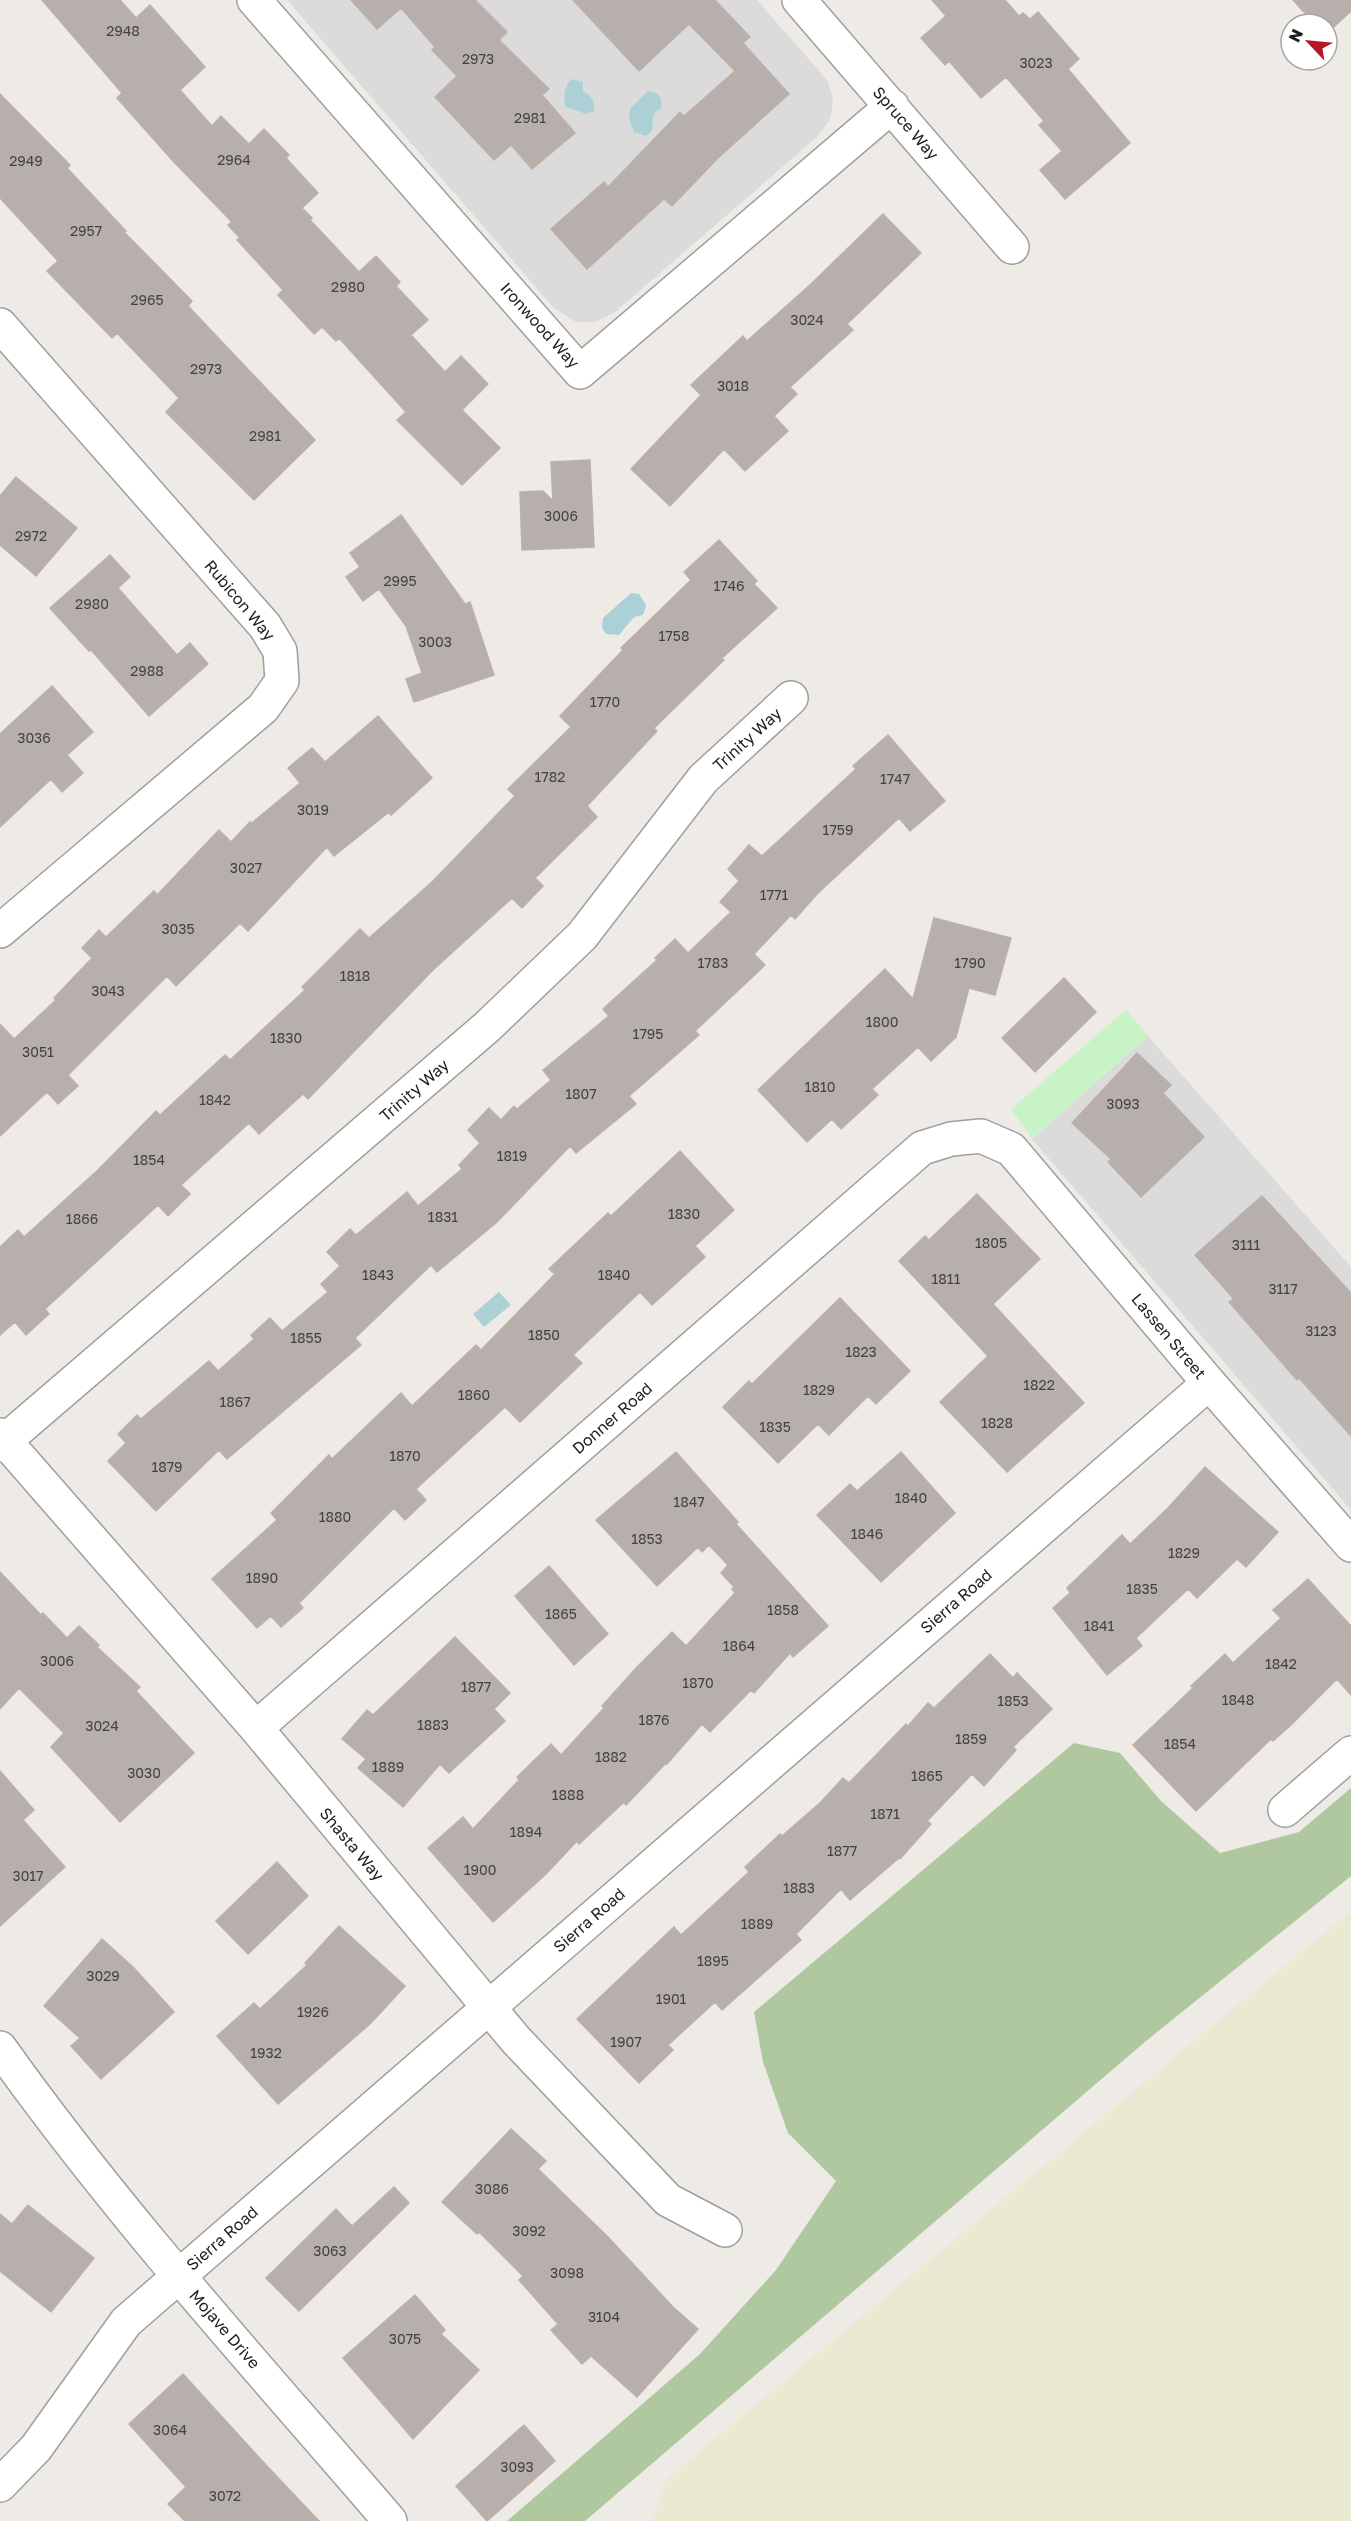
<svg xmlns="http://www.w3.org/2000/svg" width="1351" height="2521" font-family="'Golos Text',sans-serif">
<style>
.residential{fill:#dcdbdb}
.farmland{fill:#eaead3}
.forest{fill:#afc89f}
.park{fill:#c8f3c7}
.water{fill:#abd1d6}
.building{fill:#b7afab;stroke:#beb0a9;stroke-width:1.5}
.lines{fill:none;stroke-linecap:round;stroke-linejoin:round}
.minor-casing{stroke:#9f9f9f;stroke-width:36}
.minor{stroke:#fff;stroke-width:33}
.labels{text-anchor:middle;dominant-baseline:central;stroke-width:6;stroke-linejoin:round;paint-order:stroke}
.number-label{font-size:14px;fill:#444241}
.street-label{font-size:16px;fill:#1e1e1e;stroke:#fff}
</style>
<rect width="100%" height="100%" fill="#eeeae5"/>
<path class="residential" d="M287,0h470l70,80 6,18 -1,13 -3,10 -12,16 -202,175 -19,10h-20l-22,-14z
M1148,1036l203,231v243l-319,-371z"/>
<path class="farmland" d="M1351,1911v610h-699l14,-42z"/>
<path class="forest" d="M1074,1743l46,10 41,48 59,52 79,-21 52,-44v88l-205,165 -561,480h-78l193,-167 76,-84 60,-89 -48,-48 -25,-71 -9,-50z"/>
<path class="park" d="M1126,1010l22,26 -116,103 -21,-30z"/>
<path class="water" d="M572,79l11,3v9c9,6 12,9 11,20l-8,3 -20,-7c-3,-9 -2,-22 6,-28z
M648,91l10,3 3,5v9c-11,6 -7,13 -9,23l-6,5 -12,-4 -5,-14 1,-9z
M631,593l8,1 7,11 -3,10 -9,2 -15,18 -13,-1 -4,-6 1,-10z
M499,1292l12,13 -27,22 -11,-13z"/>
<path class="building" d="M42,0h78l16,18 14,-13 55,62 -25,23 32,36 9,-10 28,28 15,-15 25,26 -3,3 32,35 -16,15 10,10 -2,2 49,52 17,-16 24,26 -4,4 32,34 -17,15 34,37 16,-16 27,28 -26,26 38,38 -38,37 -65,-65 9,-8 -67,-74 -3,3 -14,-14 -8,7 -36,-39 5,-5 -46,-50 3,-2 -12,-13 4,-3 -59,-61 -56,-63 5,-5z
M351,0h124l32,32 -8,8 50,49 -7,6 33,38 -43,36 -21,-24 -17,15 -59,-63 22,-21 -25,-26 3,-3 -34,-39 -24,21z
M573,0h142l35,37 -7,6 46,51 -71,64 -46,48 -8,-7 -77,70 -36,-40 53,-47 4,5 72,-75 4,4 51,-45 -46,-47 -50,47z
M932,0h73l14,16 4,-3 7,6 8,-7 41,47 -11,10 62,74 -65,56 -25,-29 22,-19 -23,-26 5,-4 -38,-44 -25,21 -32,-37 -4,4 -24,-27 25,-22z
M1293,0h58v11l-24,22v-9h-12z
M0,94l70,71 -3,3 59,63 -2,1 68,69 -4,5 127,134 -61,60 -88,-88 13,-14 -62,-65 -5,5 -65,-67 11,-10 -58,-63z
M883,214l38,39 -74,71 6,6 -63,57 7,7 -23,22 14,15 -43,40 -21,-22 -54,57 -39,-37 70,-74 -10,-10 52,-49 4,5 64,-57z
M590,460l4,87 -72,3 -2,-58 23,-1 10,10 -2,-39z
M16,477l61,51 -41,48 -36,-31v-49z
M401,515l64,89 5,-2 24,73 -80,27 -8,-23 16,-6 -16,-47 -27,-37 -16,12 -17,-24 14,-10 -10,-14z
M719,540l38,41 -3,3 23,24 -55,50 2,2 -70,68 3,3 -70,75 10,11 -62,61 8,8 -21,22 -10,-10 -79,72 -125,129 -5,-5 -44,40 -10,-11 -68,62 9,9 -22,22 -10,-11 -113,104 4,5 -23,21 -11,-13 -15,13v-88l18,-17 6,7 75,-68 57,-58 4,4 65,-60 5,5 75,-70 -3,-3 58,-58 9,9 64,-57 82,-85 -7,-7 63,-62 -11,-11 63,-66 -2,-2 70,-68 -7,-8z
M110,555l20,22 -12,11 59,67 13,-12 18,21 -59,52 -58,-66 -2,1 -39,-43z
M52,686l41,46 -26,23 16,18 -21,19 -11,-13 -51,48v-93z
M378,716l54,62 -41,37 -2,-3 -55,44 -7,-9 -79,84 -8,-8 -64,63 -9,-10 -99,99 10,11 -20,18 -11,-12 -47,44v-112l14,15 42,-39 -2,-2 38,-40 -10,-10 17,-18 7,7 48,-46 3,4 62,-65 12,12 19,-20 2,1 48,-40 -12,-15 24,-20 13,14z
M888,735l57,66 -35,30 -11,-13 -81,75 -23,26 -4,-4 -37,39 11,11 -70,66 4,4 -70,61 7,8 -60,49 -6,-7 -73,76 -60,50 -6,-7 -76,73 6,7 -134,114 -8,-9 -63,61 -48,-50 18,-18 -8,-9 19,-19 4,4 68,-58 9,10 36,-32 -3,-4 19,-17 12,13 46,-39 -7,-8 19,-18 -13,-14 23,-23 6,6 51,-43 11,14 44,-37 -3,-4 21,-22 -12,-13 21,-22 12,12 13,-14 3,3 34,-29 -8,-10 66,-54 -6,-7 54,-49 -2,-2 20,-19 13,14 43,-41 -11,-10 19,-21 -11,-12 21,-24 13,11 94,-87 -3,-3z
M934,918l77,20 -16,57 -26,-7 -13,49 -25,24 -13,-14 -46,42 6,6 -37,34 -9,-10 -25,23 -49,-52 127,-121 28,30z
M1064,978l32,34 -61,60 -33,-34z
M1137,1053l34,32 -8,8 41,44 -63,60 -33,-35 3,-3 -39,-36z
M680,1151l54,59 -39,36 10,11 -53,48 -12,-13 -67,63 9,8 -62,59 -15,-15 -89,82 10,11 -21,20 -11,-12 -95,95 4,5 -22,19 -10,-11 -14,12 -45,-49 65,-59 -6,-7 58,-58 3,4 69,-66 11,13 64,-61 5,5 74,-76 -6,-5 59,-56 3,3z
M977,1194l63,65 -47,45 91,99 -77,69 -67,-70 48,-46 -89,-95 26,-25 4,4z
M1262,1196l89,97v143l-52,-58 -2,2 -68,-78 5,-3 -39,-44z
M840,1298l70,73 -34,33 -8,-8 -39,39 -11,-11 -40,39 -55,-56 26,-26 3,3z
M676,1452l62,70 -2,2 92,102 -35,31 -3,-4 -36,40 -3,-3 -41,42 -8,-8 -35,40 -1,-1 -40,42 -2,-3 -45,42 -2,-3 -32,34 -52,47 -65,-74 35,-31 10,12 46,-49 -2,-3 34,-33 10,11 43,-47 -2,-2 35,-39 35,-35 14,14 49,-53 -3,-4 2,-2 -13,-14 7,-8 -19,-20 -7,7 -4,-5 -41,39 -61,-66z
M901,1452l54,61 -74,69 -64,-67 33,-31 7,7z
M1205,1467l73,65 -32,35 -9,-8 -40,39 -9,-9 -52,49 6,8 -35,29 -54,-67 17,-15 -3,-5 55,-53 8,9 37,-35z
M549,1566l59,68 -34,31 -59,-69z
M0,1572l41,43 2,-2 24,25 12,-12 20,19 -2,2 43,40 -4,4 58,62 -74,69 -69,-75 13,-14 -45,-45 -19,21z
M1308,1579l43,47v69l-14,-16 -46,46 -18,16 -2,-2 -75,72 -63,-66 60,-57 -2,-2 34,-32 8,9 48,-45 -8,-8z
M455,1637l55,56 -16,16 11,12 -56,52 -9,-9 -37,43 -45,-39 8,-9 -24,-20 25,-29 6,5z
M990,1654l23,24 4,-5 35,36 -39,38 3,3 -32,36 -12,-12 -45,47 4,3 -31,35 -1,-1 -49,42 -9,-11 -45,45 5,6 -79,70 -7,-8 -47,43 5,5 -34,33 -62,-64 97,-92 7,8 68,-63 -4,-5 35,-33 2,2 39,-34 22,-24 6,5 57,-59 2,2 20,-23 6,5z
M0,1771l34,39 -11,10 42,47 -65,59z
M277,1862l31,34 -60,58 -32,-33z
M339,1926l66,60 -34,37 -93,81 -61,-68 37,-33 6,6 47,-44 -2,-2z
M102,1939l31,28 41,45 -73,67 -30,-33 9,-8 -36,-32z
M511,2129l35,32 -8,8 70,68 65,70 25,22 -61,68 -46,-41 -9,8 -31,-34 7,-6 -39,-44 4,-4 -44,-44 -2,2 -35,-32z
M394,2187l15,16 -110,108 -33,-33 70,-69 16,17z
M28,2205l66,53 -43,54 -51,-41v-57l12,10z
M415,2295l30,35 -4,4 38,36 -66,69 -70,-81z
M183,2374l83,91 53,56h-134l-17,-17 18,-17 -57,-63z
M524,2425l31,36 -68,60 -31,-35z"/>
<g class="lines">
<defs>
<path id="minor" d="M254,0l326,372 312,-266
M799,0l213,247
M0,325l265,301 15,25 2,30 -19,27 -263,223
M0,1435l256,293 260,312 152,160 57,30
M0,1445l487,-418 95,-91 121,-157 88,-81
M256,1728l666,-580 29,-9 30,-3 30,13 198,234 142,162
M1285,1810l66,-57
M0,2048c118,166 257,318 390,473
M0,2485l36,-37 90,-126 1083,-939"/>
</defs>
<use href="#minor" class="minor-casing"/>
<use href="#minor" class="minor"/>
</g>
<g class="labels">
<g class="number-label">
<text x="123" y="30">2948</text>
<text x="478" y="58">2973</text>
<text x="1036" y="62">3023</text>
<text x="530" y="117">2981</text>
<text x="234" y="159">2964</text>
<text x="26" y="160">2949</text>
<text x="86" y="230">2957</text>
<text x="348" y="286">2980</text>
<text x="147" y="299">2965</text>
<text x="807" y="319">3024</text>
<text x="206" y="368">2973</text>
<text x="733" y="385">3018</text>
<text x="265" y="435">2981</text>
<text x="561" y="515">3006</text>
<text x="31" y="535">2972</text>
<text x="400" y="580">2995</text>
<text x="729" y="585">1746</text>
<text x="92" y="603">2980</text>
<text x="674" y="635">1758</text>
<text x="435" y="641">3003</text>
<text x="147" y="670">2988</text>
<text x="605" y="701">1770</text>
<text x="34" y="737">3036</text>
<text x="550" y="776">1782</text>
<text x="895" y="778">1747</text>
<text x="313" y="809">3019</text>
<text x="838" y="829">1759</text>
<text x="246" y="867">3027</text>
<text x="774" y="894">1771</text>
<text x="178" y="928">3035</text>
<text x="713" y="962">1783</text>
<text x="970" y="962">1790</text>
<text x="355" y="975">1818</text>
<text x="108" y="990">3043</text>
<text x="882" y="1021">1800</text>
<text x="648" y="1033">1795</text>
<text x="286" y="1037">1830</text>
<text x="38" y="1051">3051</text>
<text x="820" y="1086">1810</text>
<text x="581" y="1093">1807</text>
<text x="215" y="1099">1842</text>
<text x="1123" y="1103">3093</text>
<text x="512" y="1155">1819</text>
<text x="149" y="1159">1854</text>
<text x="684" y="1213">1830</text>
<text x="443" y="1216">1831</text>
<text x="82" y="1218">1866</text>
<text x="991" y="1242">1805</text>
<text x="1246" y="1244">3111</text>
<text x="378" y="1274">1843</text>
<text x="614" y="1274">1840</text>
<text x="946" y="1278">1811</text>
<text x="1283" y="1288">3117</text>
<text x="1321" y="1330">3123</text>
<text x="544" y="1334">1850</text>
<text x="306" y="1337">1855</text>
<text x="861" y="1351">1823</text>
<text x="1039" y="1384">1822</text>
<text x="819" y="1389">1829</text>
<text x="474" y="1394">1860</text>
<text x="235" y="1401">1867</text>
<text x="997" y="1422">1828</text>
<text x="775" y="1426">1835</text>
<text x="405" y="1455">1870</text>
<text x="167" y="1466">1879</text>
<text x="911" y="1497">1840</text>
<text x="689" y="1501">1847</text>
<text x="335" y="1516">1880</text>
<text x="867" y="1533">1846</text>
<text x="647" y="1538">1853</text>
<text x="1184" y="1552">1829</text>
<text x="262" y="1577">1890</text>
<text x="1142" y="1588">1835</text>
<text x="783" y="1609">1858</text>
<text x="561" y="1613">1865</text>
<text x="1099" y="1625">1841</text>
<text x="739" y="1645">1864</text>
<text x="57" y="1660">3006</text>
<text x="1281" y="1663">1842</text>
<text x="698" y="1682">1870</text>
<text x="476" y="1686">1877</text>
<text x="1238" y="1699">1848</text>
<text x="1013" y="1700">1853</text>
<text x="654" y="1719">1876</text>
<text x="433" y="1724">1883</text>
<text x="102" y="1725">3024</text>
<text x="971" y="1738">1859</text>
<text x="1180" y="1743">1854</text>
<text x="611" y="1756">1882</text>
<text x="388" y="1766">1889</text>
<text x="144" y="1772">3030</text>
<text x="927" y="1775">1865</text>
<text x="568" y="1794">1888</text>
<text x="885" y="1813">1871</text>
<text x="526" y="1831">1894</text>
<text x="842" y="1850">1877</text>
<text x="480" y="1869">1900</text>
<text x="28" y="1875">3017</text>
<text x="799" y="1887">1883</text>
<text x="757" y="1923">1889</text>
<text x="713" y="1960">1895</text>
<text x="103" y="1975">3029</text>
<text x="671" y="1998">1901</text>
<text x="313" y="2011">1926</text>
<text x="626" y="2041">1907</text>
<text x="266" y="2052">1932</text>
<text x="492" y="2188">3086</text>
<text x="529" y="2230">3092</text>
<text x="330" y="2250">3063</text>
<text x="567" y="2272">3098</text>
<text x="604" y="2316">3104</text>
<text x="405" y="2338">3075</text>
<text x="170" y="2429">3064</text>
<text x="517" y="2466">3093</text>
<text x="225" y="2495">3072</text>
</g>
<g class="street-label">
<text transform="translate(906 123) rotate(49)">Spruce Way</text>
<text transform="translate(540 325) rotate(48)">Ironwood Way</text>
<text transform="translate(240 600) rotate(50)">Rubicon Way</text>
<text transform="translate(747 739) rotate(-42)">Trinity Way</text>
<text transform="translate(414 1090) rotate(-41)">Trinity Way</text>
<text transform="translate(1169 1336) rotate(50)">Lassen Street</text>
<text transform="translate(612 1418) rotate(-41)">Donner Road</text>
<text transform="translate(956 1601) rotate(-41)">Sierra Road</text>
<text transform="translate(352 1844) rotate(50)">Shasta Way</text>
<text transform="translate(589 1920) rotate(-41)">Sierra Road</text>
<text transform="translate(222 2238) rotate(-41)">Sierra Road</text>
<text transform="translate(225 2329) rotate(49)">Mojave Drive</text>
</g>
</g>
<g transform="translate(1309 42) rotate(296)"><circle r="28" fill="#ffffff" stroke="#a5a5a5" stroke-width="1.5"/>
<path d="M0-4.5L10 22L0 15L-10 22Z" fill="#b51728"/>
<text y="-9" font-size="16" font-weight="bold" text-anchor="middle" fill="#1e1e1e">N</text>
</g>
</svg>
